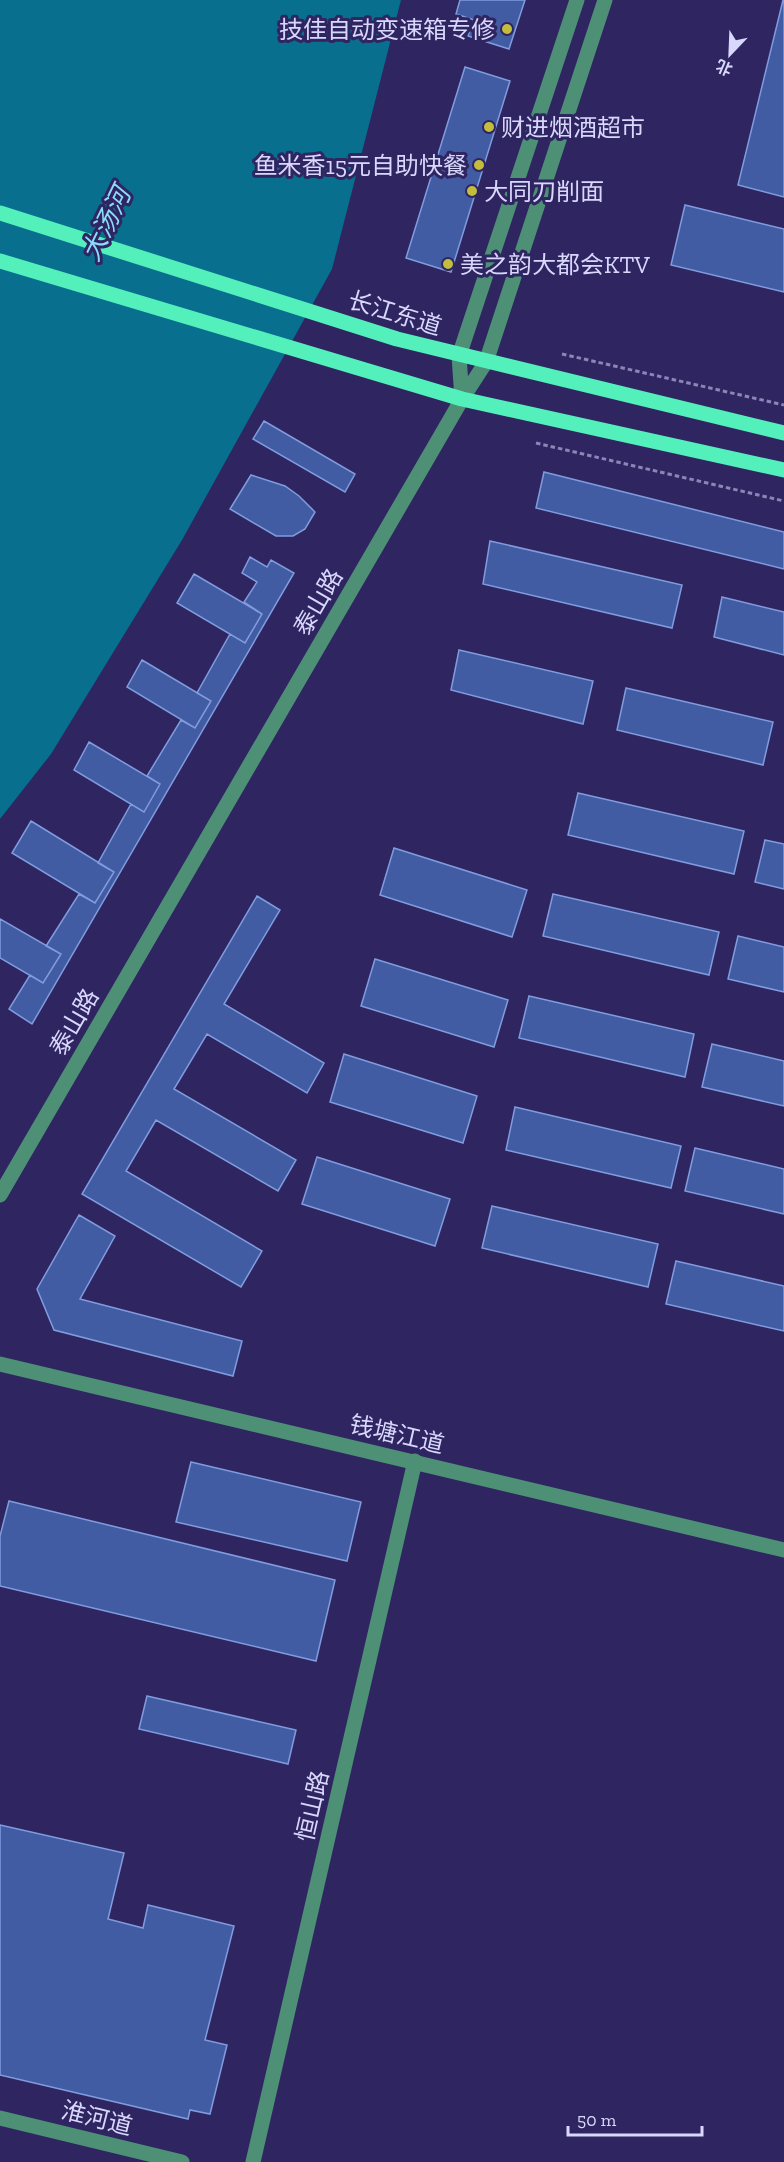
<svg xmlns="http://www.w3.org/2000/svg" width="784" height="2162" font-family="'Zilla Slab','Noto Sans SC',serif">
<style>
.water{fill:#086f8e}
.building{fill:#425ca4;stroke:#809cde;stroke-width:1.5}
.lines{fill:none;stroke-linecap:round;stroke-linejoin:round}
.path{stroke:#8b86b5;stroke-width:3;stroke-dasharray:4.5 3;stroke-linecap:butt}
.minor{stroke:#4d9076;stroke-width:15}
.major{stroke:#53f0bb;stroke-width:15}
.poi-dot{fill:#c3bd3e;stroke:#2f2561;stroke-width:2}
.labels{text-anchor:middle;dominant-baseline:central;stroke-width:6;stroke-linejoin:round;paint-order:stroke}
.poi-label{font-size:24px;fill:#d8d7fc;stroke:#2f2561;text-anchor:start}
.street-label{font-size:24px;fill:#d8d7fc;stroke:#2f2561}
.water-label{font-size:26px;font-style:italic;fill:#8ddbfc;stroke:#2f2561}
</style>
<rect width="100%" height="100%" fill="#2f2561"/>
<path class="water" d="M0,0h401l-69,269 -150,271 -131,214 -51,65z"/>
<path class="building" d="M460,0h65l-16,49 -41,-13 6,-16 -18,-6z
M783,0h1v197l-46,-12z
M465,67l45,14 -59,191 -45,-14z
M685,205l99,24v63l-113,-27z
M264,421l91,53 -10,18 -92,-53z
M544,472l240,60v37l-248,-61z
M251,475l34,11 14,10 16,16 -10,17 -12,7h-17l-46,-27z
M490,541l192,44 -10,43 -189,-44z
M250,557l17,10 4,-7 23,13 -262,451 -23,-15 21,-34 13,8 18,-29 -15,-8 33,-52 16,9 19,-31 -16,-9 33,-59 13,8 16,-28 -13,-8 34,-56 14,8 16,-27 -14,-8 33,-59 15,9 17,-29 -18,-12 13,-20 -15,-9z
M194,574l68,40 -17,29 -68,-40z
M722,597l62,15v43l-70,-18z
M459,650l134,31 -10,43 -132,-34z
M142,660l69,41 -16,27 -68,-41z
M626,688l147,34 -10,43 -146,-35z
M89,742l71,42 -16,28 -70,-42z
M578,793l166,38 -10,43 -166,-39z
M31,821l83,51 -19,31 -83,-50z
M765,840l19,4v45l-29,-7z
M394,848l133,42 -15,47 -132,-42z
M553,894l166,38 -10,43 -166,-39z
M257,896l23,14 -56,94 100,59 -17,30 -100,-59 -33,55 122,71 -18,31 -122,-71 -30,51 136,80 -21,36 -159,-93z
M0,919l61,35 -18,29 -43,-25z
M738,936l46,11v45l-56,-13z
M375,959l133,41 -14,47 -133,-41z
M529,996l165,38 -9,43 -166,-39z
M712,1044l72,17v45l-82,-19z
M344,1054l133,42 -14,47 -133,-41z
M515,1107l166,39 -10,42 -165,-38z
M695,1148l89,21v45l-99,-23z
M317,1157l133,42 -15,47 -133,-42z
M492,1206l166,38 -10,43 -166,-39z
M79,1215l36,21 -35,63 162,42 -9,35 -179,-46 -17,-41z
M676,1261l108,25v45l-118,-27z
M191,1462l170,40 -14,59 -171,-39z
M9,1501l326,79 -19,81 -316,-75v-50z
M147,1696l149,34 -8,34 -149,-35z
M0,1825l124,28 -16,66 35,9 5,-23 86,21 -29,114 22,5 -17,69 -20,-4 -2,9 -188,-44z"/>
<g class="lines">
<path class="path" d="M562,354l222,51
M536,443l248,58"/>
<path class="minor" d="M462,399l-3,-43 118,-356
M0,1195l462,-796 24,-37 119,-362
M0,1364l784,186
M0,2118l182,44
M253,2162l162,-701"/>
<path class="major" d="M0,213l397,126 387,94
M0,261l462,138 322,71"/>
</g>
<g class="poi-dot">
<circle cx="507" cy="29" r="6"/>
<circle cx="489" cy="127" r="6"/>
<circle cx="479" cy="165" r="6"/>
<circle cx="472" cy="191" r="6"/>
<circle cx="448" cy="264" r="6"/>
</g>
<g class="labels">
<g class="poi-label">
<text x="495" y="29" text-anchor="end">技佳自动变速箱专修</text>
<text x="501" y="127">财进烟酒超市</text>
<text x="467" y="165" text-anchor="end">鱼米香15元自助快餐</text>
<text x="484" y="191">大同刀削面</text>
<text x="460" y="264">美之韵大都会KTV</text>
</g>
<g class="street-label">
<text transform="translate(395 313) rotate(17)">长江东道</text>
<text transform="translate(318 602) rotate(-60)">泰山路</text>
<text transform="translate(74 1022) rotate(-60)">泰山路</text>
<text transform="translate(397 1434) rotate(13)">钱塘江道</text>
<text transform="translate(312 1806) rotate(-77)">恒山路</text>
<text transform="translate(97 2118) rotate(14)">淮河道</text>
</g>
<g class="water-label">
<text transform="translate(106 224) rotate(-64)">大汤河</text>
</g>
</g>
<g transform="translate(730 54) rotate(203)" stroke="#2f2561" stroke-width="4.5" paint-order="stroke">
<path d="M0-4.5L10 22L0 15L-10 22Z" fill="#d8d7fc"/>
<text y="-9" font-size="16" font-weight="bold" text-anchor="middle" fill="#d8d7fc">北</text>
</g>
<path d="M568 2126v9h134v-9" fill="none" stroke="#d8d7fc" stroke-width="3"/>
<text x="577" y="2126" font-size="18" fill="#d8d7fc" stroke="#2f2561" stroke-width="4.5" paint-order="stroke">50 m</text>
</svg>
